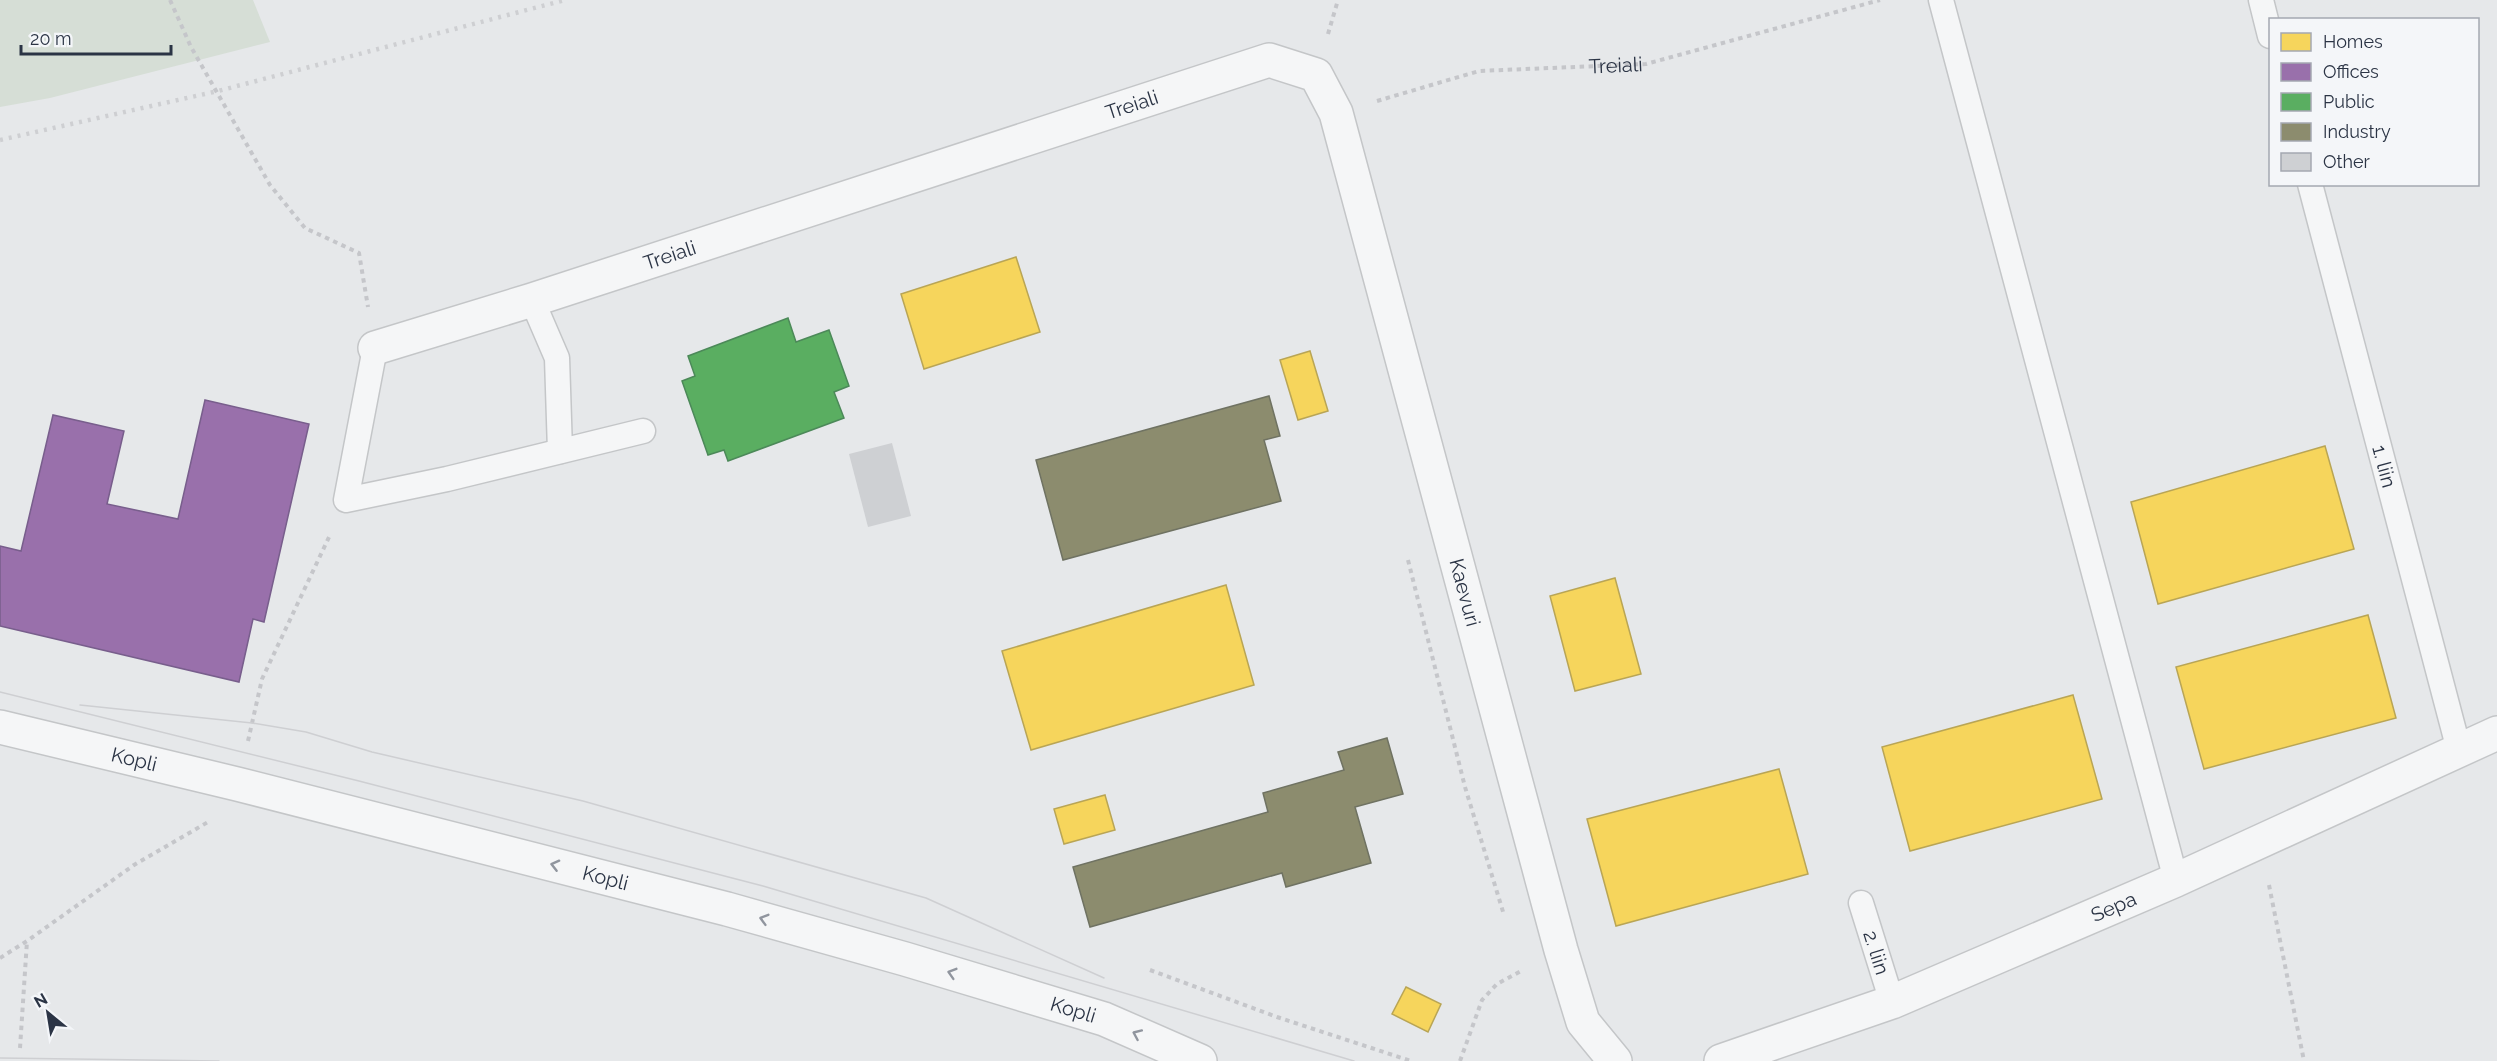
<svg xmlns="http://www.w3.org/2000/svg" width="2497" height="1061" font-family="Raleway,sans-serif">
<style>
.green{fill:#d6ded6}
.homes{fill:#f6d55c;stroke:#b9a555;stroke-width:1.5}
.offices{fill:#9970ab;stroke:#785e8c;stroke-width:1.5}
.public{fill:#5aae61;stroke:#4c8959;stroke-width:1.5}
.industry{fill:#8c8c6e;stroke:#6f7262;stroke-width:1.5}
.building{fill:#ced0d3}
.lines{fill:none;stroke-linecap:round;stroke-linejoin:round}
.service-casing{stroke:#c4c6c8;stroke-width:27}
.minor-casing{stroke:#c4c6c8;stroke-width:36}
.tertiary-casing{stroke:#c4c6c8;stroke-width:36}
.path{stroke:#c5c6ca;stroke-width:4;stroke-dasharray:4.5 4.5;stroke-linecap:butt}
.service{stroke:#f5f6f7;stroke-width:24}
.minor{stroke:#f5f6f7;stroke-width:33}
.tertiary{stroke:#f5f6f7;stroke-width:33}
.tram{stroke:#cecfd2;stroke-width:1.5}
.rail{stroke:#cecfd2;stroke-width:4.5;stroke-dasharray:3 6;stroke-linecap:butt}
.oneway{stroke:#90959e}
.labels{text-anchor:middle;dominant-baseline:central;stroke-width:6;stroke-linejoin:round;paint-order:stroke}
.street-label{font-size:20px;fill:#2b3445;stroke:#f4f6f9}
</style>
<rect width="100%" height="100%" fill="#e6e8ea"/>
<path class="green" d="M0,0h253l17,42 -220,56 -50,9z"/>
<path class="homes" d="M1016,257l24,75 -116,37 -23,-75z
M1310,351l18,60 -30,9 -18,-60z
M2325,446l29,103 -196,55 -27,-102z
M1615,578l26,96 -66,17 -25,-95z
M1226,585l28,100 -223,65 -29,-99z
M2368,615l28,103 -192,51 -28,-102z
M2073,695l29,104 -192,52 -28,-104z
M1779,769l29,105 -192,52 -29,-107z
M1105,795l10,35 -51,14 -10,-35z
M1406,987l35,17 -13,28 -36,-18z"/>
<path class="offices" d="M205,400l104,24 -45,198 -11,-3 -14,63 -239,-56v-80l21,5 32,-136 71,16 -17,73 71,15z"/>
<path class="public" d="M788,318l8,24 33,-12 20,56 -15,6 10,26 -116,43 -4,-11 -16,5 -26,-74 13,-5 -7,-20z"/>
<path class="industry" d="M1269,396l11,40 -16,4 17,61 -218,59 -27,-100z
M1387,738l16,56 -48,13 16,56 -85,24 -4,-14 -192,54 -17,-60 195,-55 -5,-19 81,-23 -6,-18z"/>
<path class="building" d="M892,443l19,73 -43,11 -19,-73z"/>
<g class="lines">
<defs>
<g id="service">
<path d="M1941,0l235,880"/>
<path d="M2261,0l9,36"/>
<path id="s2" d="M2310,184l149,566"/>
<path d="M532,300l25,58 3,93"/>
<path d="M375,348l-29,152 101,-21 196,-48"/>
<path id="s3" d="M1861,903l31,99"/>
</g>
<g id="minor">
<path id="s4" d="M375,348l157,-48 737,-240 47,15 20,38 225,837 22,72 32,39"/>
<path id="s5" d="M1721,1061l171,-59 284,-122 321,-147"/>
</g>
<g id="tertiary">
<path id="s6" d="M0,727l237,57 490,125 178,50 199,60 96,42"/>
</g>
</defs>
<use href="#service" class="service-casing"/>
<use href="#minor" class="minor-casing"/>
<use href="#tertiary" class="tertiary-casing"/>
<g class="path">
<path d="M170,0l21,47 79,138 35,43 54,25 9,54"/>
<path d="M1328,34l10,-34"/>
<path id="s1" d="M1377,101l102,-30 167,-7 234,-64"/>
<path d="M1408,560l57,227 39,128"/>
<path d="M248,741l14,-62 68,-144"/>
<path d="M2269,885l35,176"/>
<path d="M0,958l27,-17 107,-76 74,-43"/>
<path d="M1150,970l127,47 134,44"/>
<path d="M20,1048l7,-107"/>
<path d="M1460,1061l22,-61 15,-16 26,-14"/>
</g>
<use href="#service" class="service"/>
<use href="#minor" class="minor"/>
<use href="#tertiary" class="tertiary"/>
<path class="tram" d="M0,692l359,89 404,105 591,175
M80,705l172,18 54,9 66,20 211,49 343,97 178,80
M0,1058l219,3"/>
<path class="rail" d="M0,140l218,-49 347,-91"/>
</g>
<defs><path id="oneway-chevron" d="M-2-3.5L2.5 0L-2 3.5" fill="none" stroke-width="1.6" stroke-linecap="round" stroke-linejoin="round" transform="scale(1.5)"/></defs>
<g class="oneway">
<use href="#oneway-chevron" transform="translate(555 865) rotate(-166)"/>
<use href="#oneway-chevron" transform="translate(764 919) rotate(-164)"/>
<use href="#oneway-chevron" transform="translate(952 973) rotate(-163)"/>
<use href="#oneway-chevron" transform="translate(1137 1034) rotate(-156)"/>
</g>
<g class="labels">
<g class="street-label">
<text stroke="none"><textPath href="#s1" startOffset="243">Treiali</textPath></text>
<text stroke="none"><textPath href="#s4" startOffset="795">Treiali</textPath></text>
<text stroke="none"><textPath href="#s4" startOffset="309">Treiali</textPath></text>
<text stroke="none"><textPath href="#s2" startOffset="292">1. liin</textPath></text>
<text stroke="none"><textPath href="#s4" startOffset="1528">Kaevuri</textPath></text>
<text stroke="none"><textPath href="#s6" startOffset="138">Kopli</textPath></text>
<text stroke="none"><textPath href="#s6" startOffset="624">Kopli</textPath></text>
<text stroke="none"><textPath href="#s5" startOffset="422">Sepa</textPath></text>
<text stroke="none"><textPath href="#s3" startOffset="52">2. liin</textPath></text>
<text stroke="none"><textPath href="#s6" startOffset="1110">Kopli</textPath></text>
</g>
</g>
<rect x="2269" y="18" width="210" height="168" fill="#f4f6f9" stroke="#a4a8b1" stroke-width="1.5"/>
<rect x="2281" y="33" width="30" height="18" fill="#f6d55c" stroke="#a4a8b1" stroke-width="1.5"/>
<text x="2323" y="48" font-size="18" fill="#2b3445">Homes</text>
<rect x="2281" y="63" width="30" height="18" fill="#9970ab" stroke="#a4a8b1" stroke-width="1.5"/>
<text x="2323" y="78" font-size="18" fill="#2b3445">Offices</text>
<rect x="2281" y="93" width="30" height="18" fill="#5aae61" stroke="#a4a8b1" stroke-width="1.5"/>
<text x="2323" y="108" font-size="18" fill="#2b3445">Public</text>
<rect x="2281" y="123" width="30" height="18" fill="#8c8c6e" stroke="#a4a8b1" stroke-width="1.5"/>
<text x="2323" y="138" font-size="18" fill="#2b3445">Industry</text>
<rect x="2281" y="153" width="30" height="18" fill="#ced0d3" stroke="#a4a8b1" stroke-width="1.5"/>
<text x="2323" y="168" font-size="18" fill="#2b3445">Other</text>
<g transform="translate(48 1013) rotate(330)" stroke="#f4f6f9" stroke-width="4.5" paint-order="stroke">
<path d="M0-4.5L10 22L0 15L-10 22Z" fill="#2b3445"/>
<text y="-9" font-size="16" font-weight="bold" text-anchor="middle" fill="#2b3445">N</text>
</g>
<path d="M21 45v9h150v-9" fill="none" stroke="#2b3445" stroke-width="3"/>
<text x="30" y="45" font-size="18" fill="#2b3445" stroke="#f4f6f9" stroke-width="4.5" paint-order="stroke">20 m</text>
</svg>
